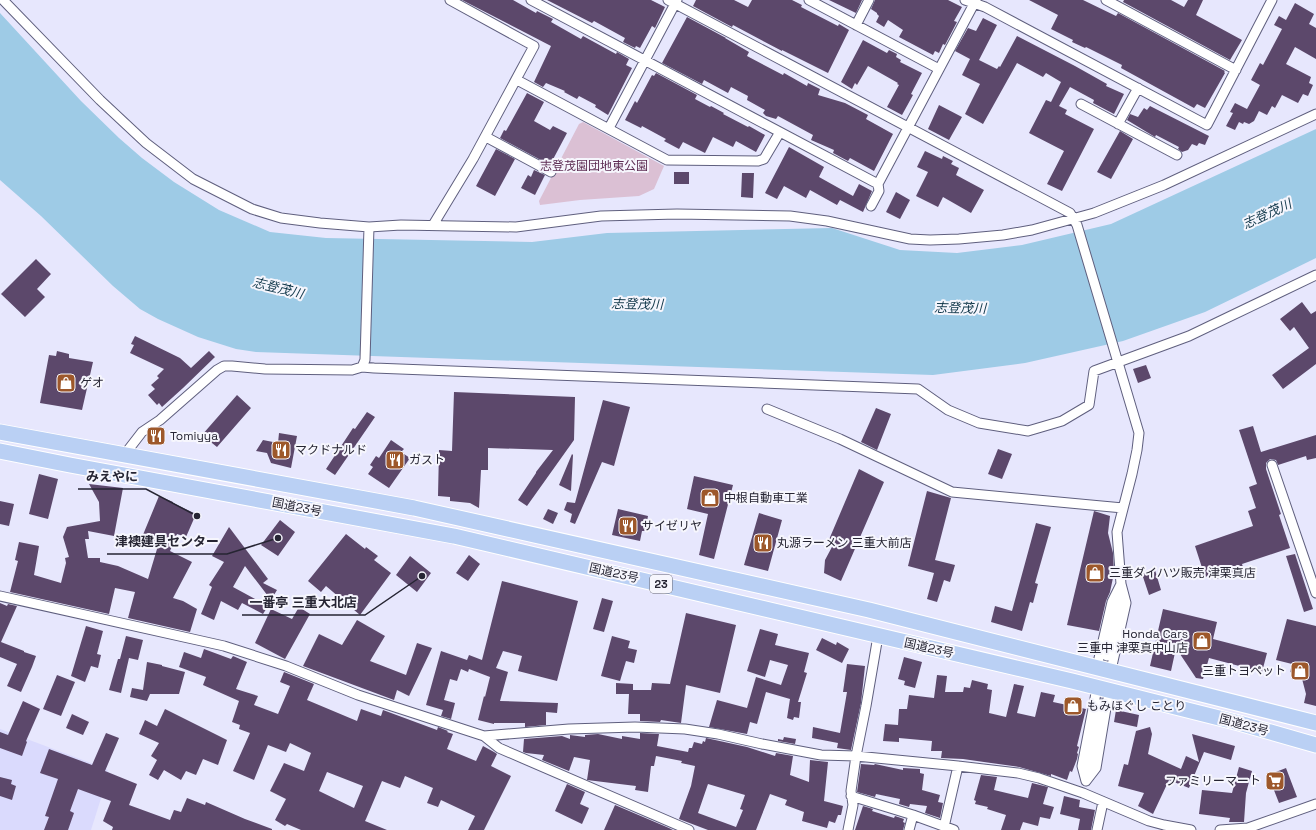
<svg xmlns="http://www.w3.org/2000/svg" width="1316" height="830" font-family="'Space Grotesk','Noto Sans JP',sans-serif">
<style>
.built{fill:#dadafd}
.green{fill:#dbc0d4}
.water{fill:#9ecbe6}
.building{fill:#5c486b;fill-rule:evenodd}
.lines{fill:none;stroke-linecap:round;stroke-linejoin:round}
.minor-tunnel{stroke:#c0c0d5;stroke-width:9;stroke-dasharray:9 4.5;stroke-linecap:butt}
.minor-casing{stroke:#5f5f7e;stroke-width:11}
.trunk-casing{stroke:#fff;stroke-width:17}
.minor{stroke:#fff;stroke-width:9}
.trunk{stroke:#bad0f4;stroke-width:15}
.labels{text-anchor:middle;dominant-baseline:central;stroke-width:4;stroke-linejoin:round;paint-order:stroke}
.shield{fill:#f6f6fd;stroke:#646470;stroke-width:1}
.shield-label{font-size:11px;font-weight:bold;fill:#262533}
.park-label{font-size:12px;fill:#5c2b52;stroke:#f6f6fd}
.poi-label{font-size:12px;fill:#262533;stroke:#f6f6fd;text-anchor:start}
.street-label{font-size:12px;fill:#262533;stroke:#f6f6fd}
.water-label{font-size:13px;font-style:italic;fill:#0f3649;stroke:#f6f6fd}
.leader{fill:none;stroke:#262533;stroke-width:1.5}
.callout-dot{fill:#262533;stroke:#f6f6fd;stroke-width:1.5}
.callout-label{font-size:13px;text-anchor:middle;font-weight:bold;fill:#262533;stroke:#f6f6fd;stroke-width:4;stroke-linejoin:round;paint-order:stroke}
</style>
<rect width="100%" height="100%" fill="#e7e7fd"/>
<path class="built" d="M0,729l107,40 2,4 -18,57h-91z"/>
<path class="green" d="M583,122l81,44 -10,23 -15,7 -59,4 -40,5 -1,-4 40,-77z"/>
<path class="water" d="M0,13l81,88 38,37 23,20 32,24 45,28 51,22 56,6 206,4 75,-9 225,-5 68,22 57,3 65,-8 89,-21 205,-95v129l-111,54 -82,29 -98,22 -92,12 -677,-23 -20,-3 -38,-12 -40,-18 -18,-10 -27,-23 -72,-70 -41,-36z"/>
<path class="building" d="M462,0h51l23,13 1,-2 16,8 -2,3 30,17 2,-3 33,18 1,-2 12,7 -3,6 6,3 -24,47 -13,-8 1,-2 -17,-9 -2,3 -13,-7 1,-1 -19,-8 -3,4 -9,-5 17,-36z
M547,0h104l14,7 -10,21 -3,-2 -12,22 -4,-2 -1,2 -12,-6 2,-4 -31,-17 -2,2z
M696,0h38l14,7 4,-7h40l10,5 -1,2 37,19 1,-2 10,6 -21,43 -46,-23v1l-49,-26 -1,2 -39,-21z
M829,0h33l-6,13z
M875,0h73l14,7 -8,14 3,1 -12,23 -2,-1 -4,9 -4,-2 -2,4 -34,-18 4,-7 -15,-10 -4,7 -8,-5 3,-6 -2,-2v-1l-6,-4z
M1029,0h54l33,16 2,-3 107,58 -1,1 1,1 -20,35 -8,-4 -3,4 -73,-40 1,-3 -36,-18 -1,1 -13,-6 1,-2 -22,-11 7,-14z
M1124,0h47l13,7 4,-7h15l-7,15 46,25 -12,20 -107,-58z
M1295,3l19,11 -5,10 7,4v31l-21,-12 -9,17 25,13 -2,6 4,2 -5,11 -5,-2 -5,9 -16,-8 -7,13 -3,-2 -5,9 -8,-4 -5,10 -5,3 -5,-2 -1,2 -4,-2 -4,8 -9,-4 7,-13 -3,-1 5,-9 12,6 13,-24 -9,-5 9,-17 3,2 19,-36 -8,-4 5,-9 7,4z
M687,17l39,21h-1l24,14 -2,4 36,19 1,-2 23,13 1,-3 12,6 -2,6 27,8 23,12 -2,4 27,15 -19,37 -24,-13 -2,3 -15,-8 1,-3 -23,-10 2,-5 -35,-19 -2,3 -10,-3 -3,-3 2,-3 -18,-10 1,-4 -17,-9 -3,6 -24,-13 -2,4 -40,-21z
M983,18l14,7 -18,35 18,9 2,-3 1,1 17,-31 58,30 32,18 -1,2 18,8 -10,20 -21,-11 1,-3 -24,-13 -11,19 8,4 -2,4 29,15 -32,62 -15,-7 17,-33 -35,-18 17,-33 5,2 10,-20 -15,-9 -3,4 -26,-14 -34,61 -18,-10 15,-30 -18,-9 8,-16 -15,-8 13,-23 8,3z
M863,40l24,13 2,-3 8,4 -1,3 5,3 -1,2 22,11 -11,21 2,1 -11,20 -15,-8 12,-22 -2,-1 1,-1 -30,-17 -11,19 -2,-2 -3,6 -11,-7z
M656,73l41,22 -2,4 15,8 1,-1 13,7 -1,1 25,13 1,-1 16,9 -9,17 -20,-11 -3,6 -20,-10 -8,16 -22,-11 -4,7 -15,-8 2,-2 -24,-13 -1,2 -16,-8 10,-19 2,2 15,-28 2,1z
M527,93l17,9 -10,19 16,9 3,-4 14,7 -17,32 -50,-27 4,-8 2,1z
M939,105l23,12 -13,23 -21,-11z
M1150,106l59,30 -4,9 -6,-2 -2,3 -5,-2 -4,6 -6,2 -4,-3 1,-2 -23,-12 -1,2 -28,-17 3,-6 8,3 6,-9 3,2z
M1120,131l13,8 -22,40 -14,-7z
M789,147l35,20 -5,10 34,19 6,-12 13,7 -9,21 -23,-12 -3,5 -27,-15 -4,8 -22,-12 -7,13 -12,-6z
M496,149l19,10 -20,37 -19,-10z
M925,151l17,8 1,-3 10,5 -2,3 8,4 -3,7 28,15 -13,23 -28,-16 -5,10 -22,-11 12,-24 -11,-5z
M534,170l11,5 -10,20 -14,-7 7,-13 3,2z
M674,172h15v12h-15z
M742,173h12l-1,25 -12,-1z
M896,192l14,8 -10,19 -14,-7z
M36,259l15,15 -14,15 8,8 -20,20 -24,-23z
M1302,302l9,12 5,-3v53l-33,25 -11,-14 37,-27 -15,-21 -4,4 -10,-12z
M135,336l45,22 11,10 18,-17 6,6 -32,31 -21,19 -3,-4 -2,2 -9,-10 7,-6 -4,-4 8,-7 -2,-2 7,-7 -34,-16 4,-8 -3,-1z
M57,351l12,3v4l24,4 -11,48 -42,-7 9,-48 7,1z
M1146,365l5,13 -13,5 -5,-14z
M454,392l121,5 -1,43 -47,66 -9,-6 18,-27v-1l17,-22 -65,-2v22h-7l-2,38 -9,-5 -20,-2v-4l-12,-1 1,-46 13,1z
M237,395l14,13 -34,39 -15,-12z
M603,400l27,7 -16,59 -12,-4 -27,62 -5,-2 2,-8 -8,-4 3,-8 8,1z
M876,408l15,6 -14,36 -16,-8z
M367,412l8,5 -40,58 -9,-6 27,-41 2,1z
M1253,426l8,26 55,-17v23l-9,2 -1,-4 -28,9 -2,-5 -6,-1 -4,4v6l15,45 -2,1 11,33 -48,16 2,6 -28,9 -2,-5 -9,3 -10,-31 58,-20 -5,-15 8,-3 -7,-21 8,-3 -18,-54z
M279,433l18,3 -6,32 -20,-5 -4,-10 -11,-2 7,-11 15,3z
M391,440l13,9 -3,3 9,6 -21,30 -21,-14 5,-7 -3,-2 6,-9 3,2z
M998,449l14,5 -10,25 -14,-5z
M572,454l1,1 -2,36 -12,-6z
M859,469l25,13 -43,99 -17,-8 1,-13 8,-15 -5,-3z
M39,474l19,5 -10,40 -19,-5z
M694,476l39,9 -19,74 -15,-4 9,-41 -21,-5z
M89,484l34,4 -9,48 -26,-5 1,8h-4l3,19h12v4l18,4 30,13 9,-30 -17,-7 19,-46 14,6v1l23,11 -10,23 -9,-3 -7,17 22,11 -19,36 10,3 14,8 -7,23 -62,-14 7,-26 -20,-4 -6,26 -99,-22 8,-31 -3,-1 4,-18 20,4 -5,29 27,8 5,-20 -1,-5 4,-1 -6,-20 4,-10 33,-6 -1,-19z
M927,491l24,7 -16,62 20,5 -5,17 -6,-2 -7,22 -10,-3 7,-26 -26,-7z
M0,501l14,3 -5,22 -9,-2z
M548,509l10,4 -5,11 -10,-5z
M618,509l30,7 -3,15h-3l-2,10 -28,-6z
M1094,511l16,5 -2,17 5,20 1,20 -4,19 -4,9 -7,30 -32,-6z
M759,513l23,7 -14,51 -24,-6z
M280,520l15,12 -17,24 -17,-11z
M1036,523l15,4 -16,56 3,1 -5,19 -3,-1 -8,29 -31,-9 4,-16 17,5z
M229,527l39,52 -5,4 14,7 -6,10 -26,-34 -12,21 35,19 -5,8 -21,-11 -4,7 -17,-9 -7,19 -13,-6 11,-27 -3,-2 15,-23 -12,-6z
M346,534l19,15 1,-2 12,9 -4,4 17,13 -31,42 -34,-29 -5,6 -13,-11z
M1295,554l18,55 -9,3 -18,-56z
M469,555l11,9 -12,17 -12,-8z
M410,556l21,17 -14,19 -21,-17z
M1155,570l6,20 -12,5 -7,-21z
M502,581l76,20 -21,80 -39,-10 4,-15 -19,-5 -7,17 12,4 -8,29 58,2 -1,10 -11,-1v13l-21,2v-4h-31v1l-16,-4 6,-24 1,1 5,-20 -21,-8 -1,3 -7,-3 -4,12 -7,-2 -6,21 11,3 -4,16 -10,-3 2,-6 -17,-5 15,-54 26,9 2,-5 13,5z
M602,598l11,3 -9,31 -11,-3z
M0,603l7,3 1,-2 9,2 -16,36 23,9v1l12,4 -4,11 -11,25 -14,-6 10,-22 -17,-7z
M299,607l11,7 -25,45 -30,-16 16,-34 21,10z
M1163,609l54,13 -4,17 54,14 -5,19 -53,-14 -6,21 -7,-1 -20,-30 -5,23 -21,-5z
M686,613l50,12 -16,68 -34,-8 -5,38 -20,-3 -1,2 -20,-1v-7h-12l1,-20h-13v-11l17,1v6h18l1,-7 18,1z
M1287,619l29,7v80l-12,-3 2,-9 -5,-19 -11,-3 2,-8 -16,-4z
M357,620l28,16 -15,25 36,14 11,-32 15,5 -23,48 -12,-6 -3,10 -91,-34 16,-32 23,11z
M86,626l17,5 -6,23 4,1 -3,13 -7,-2 -6,16 -14,-6z
M760,629l18,5 -3,11 34,8 -5,19 3,1 -9,29h3l-2,16 -5,-1 -1,3 -6,-2 3,-19 -24,-7 -9,32 -7,-2 -3,12 -38,-7 8,-27 30,8 9,-31 25,8 7,-20 -18,-5 -5,17 -18,-6z
M126,636l17,4 -5,20 -9,-2 -8,35 -12,-3 9,-31h2z
M612,636l18,5 -2,7 9,2 -3,13 -8,-2 -6,20 -19,-5z
M822,638l14,7 1,-3 12,7 -7,14 -26,-13z
M204,649l27,10 2,-3 14,6 -11,27 22,7 -4,9 24,9 12,-28 -10,-4 4,-10 30,12 -7,16 50,21 4,-12 20,7 2,-6 54,20 1,-3 10,4 -1,1 6,2 -6,15 29,12 7,-15 11,6 3,2 -6,12 20,10 -27,54h-16l7,-14 -34,-16 -3,7 -11,-4 6,-15 -28,-12 -5,12 -18,-7 -16,38 -1,2 22,9h-86l-14,-6 -2,2 -10,-6 11,-21 -16,-8 14,-28 20,8 7,-18 -21,-10 -4,9 -18,-7 -14,35 -21,-9 17,-38 -11,-4 1,-4 -8,-3 7,-21 -36,-16 3,-8 -27,-10 5,-15 17,6zM327,772l36,14 -9,22 -35,-17z
M904,657l18,5 -7,26 -11,-3 1,-4 -7,-2z
M147,662l15,3v1l23,6 -6,22h-29l-3,7 -17,-4 2,-9 11,2z
M847,664l18,2 -4,37 -10,47 -14,-2 1,-5 -26,-5 1,-11 27,6 7,-41h-4z
M57,675l18,7 -14,34 -18,-7z
M937,675l10,1 -2,16h18l1,-5 6,1 2,-8 16,4 -1,5 5,1 -3,23 17,4 8,-33 10,2 -7,27 18,4 6,-25 14,3 -2,7 33,7 -9,37 2,1 -2,6 1,1 -1,5 -5,13 -2,-1 -3,9 -16,-6v2l-32,-9 -56,-8 -22,-1 1,-7h-11l1,-10 -33,-3v4l-16,-1 2,-17 13,1 1,-16h8l2,-14 25,3z
M23,701l17,8 -14,32 1,1 -5,14 -22,-8v-16l8,3z
M165,709l62,31 -9,25 -15,-6 -7,16 -10,-4 -5,9 -17,-10 -6,10 -9,-5 8,-15 -6,-4 8,-13 -20,-9 6,-14 12,6z
M1116,710l23,5 -2,12 -23,-5z
M72,714l17,8 -6,13 -17,-7z
M1150,727l2,7 -4,20 33,15 5,-13 13,6 -7,-28 43,12 -4,14 -27,-8 -15,36 -20,-8 -16,34 -15,-8 6,-13 -26,-7 6,-22 4,1 8,-34z
M106,733l13,5 -14,33 32,13 -8,21 41,15 4,-10 7,2 6,-14 18,7 1,-3 39,17 27,10v1h-160l1,-3 -10,-6 8,-20 -33,-12 -8,22 4,2 -6,17h-24l5,-13 -4,-1 13,-37 -18,-6 9,-24 43,16z
M640,733l19,1 -2,12 31,6 1,-4h3l2,-6 8,2 1,-3 2,1 1,-4 41,9 28,9 1,-3 17,3 -3,19 19,7 1,-22 18,2 -4,39 19,5 -2,9h-3l-3,8 -6,-2 -2,7 -25,-7 2,-9 -19,-7 2,-5 -17,-6 -14,36h-48l-29,-11 12,-33 4,-20 -14,-3 1,-2 -26,-5 -2,10h-3l-3,26 -13,-2 1,-4 -49,-6 3,-20 -16,-3 -5,14 -27,-11 2,-5 -18,-2 -3,-1 1,-13 38,-3 8,3v-4l15,2v-2l13,-1 24,5v-3l18,3zM708,784l37,11 -5,14 3,1 -7,17 -38,-14z
M784,737l12,2 -1,5 -17,-3v-2l5,1z
M861,764l13,1 1,-1 28,6v-2l17,1v4l4,1 -2,16 18,5 -2,7 5,1 -3,15 -15,-5 2,-7 -17,-2 -1,3 -10,-3 1,-5 -24,-5 -1,3 -18,-5z
M1239,767l13,4 -6,22 -2,29h-15l1,-4 -31,-4 3,-24 30,3z
M1286,768l11,29 -18,6 -11,-28z
M981,775l16,2 -3,13 34,8 4,-15 16,4 -5,17 11,3 -4,12 -10,-2 -2,9 -15,-4 -3,8h-19l5,-15 -19,-6 1,-2 -13,-3 1,-3 -2,-1z
M0,777l12,3 -1,4 5,2 -4,14 -12,-4z
M567,784l18,8 -5,12 9,4 -7,16 -27,-13z
M1064,796l16,4 -1,7 16,3 -4,20h-13l2,-11 -20,-5z
M615,805l54,23 4,2h-69z
M863,806l10,3 -1,2 22,7 1,-2 9,3 -1,3 2,1 -2,7h-48z"/>
<g class="lines">
<path class="minor-tunnel" d="M1100,704l7,-48"/>
<defs>
<path id="minor" d="M3,0l97,100 46,43 47,36 59,30 29,9 39,5 49,4
M531,0l347,184
M668,0l402,213 7,12 62,208 -2,17 -5,24 -15,58 4,52 5,19 -15,67
M809,0l130,69
M965,0l20,7 222,118 65,-125
M1106,0l130,70
M856,25l13,-25
M517,80l150,80 91,1 6,-2 16,-27
M1081,104l96,51
M1118,124l20,-36
M609,128l68,-128
M486,137l65,35
M871,206l8,-15 -1,-7 98,-184
M433,225l40,-66 61,-113 -84,-46
M362,367l12,1 544,21 30,21 31,13 49,8 34,-10 27,-16 5,-34 95,-35 127,-61
M767,409l73,30 112,53 171,16
M125,454l17,-22 18,-12 57,-50 7,-4h8l33,3 87,1 10,-3 3,-7 4,-133 32,-2 115,2 85,-11 76,-2 113,2 37,5 83,18 20,1 29,-1 44,-4 29,-5 62,-17 70,-28 152,-71
M1272,465l44,128
M0,596l224,50 62,20 72,29 126,41 15,12 190,82
M1107,656l12,-53 2,-12
M1097,667l15,-65 9,-18
M484,736l85,-7 66,-2 50,2 33,5 44,10 59,11 35,1 102,10 60,7 21,5 44,15 66,28 15,4 27,5
M1087,777l13,-73
M1086,781l-4,-15 15,-78
M1086,781l10,-13 11,-66 4,-11
M851,796l62,19 41,15
M944,827l14,-61
M848,830l5,-25 -2,-14 5,-35 10,-50 12,-70
M909,830l4,-15
M1097,830l6,-28
M1220,830l28,-2 68,-24"/>
<path id="trunk" d="M0,432l414,76 455,102 447,113
M0,451l70,14 384,71 618,145 167,42 77,22"/>
</defs>
<use href="#minor" class="minor-casing"/>
<use href="#trunk" class="trunk-casing"/>
<use href="#minor" class="minor"/>
<use href="#trunk" class="trunk"/>
</g>
<defs>
<symbol id="shop-square" viewBox="-11 -11 22 22"><rect x="-9" y="-9" width="18" height="18" rx="4" fill="#9d582b" stroke="#f6f6fd"/><path d="M-5-2.5h2.3a2.7 3.5 0 0 1 5.4 0H5L5.5 6h-11ZM-1.5-2.5h3a1.5 2.3 0 0 0-3 0Z" fill="#fff"/></symbol>
<symbol id="restaurant-square" viewBox="-11 -11 22 22"><rect x="-9" y="-9" width="18" height="18" rx="4" fill="#9d582b" stroke="#f6f6fd"/><path d="M-5-6h1v4h1v-4h1v4h1v-4h1v5L-1.5 .5V6h-2V.5L-5-1ZM5-6V6H3V1.5H1.5Q1.5-4 5-6Z" fill="#fff"/></symbol>
<symbol id="supermarket-square" viewBox="-11 -11 22 22"><rect x="-9" y="-9" width="18" height="18" rx="4" fill="#9d582b" stroke="#f6f6fd"/><path d="M-6-5.5h2.5l.6 2H6L4.5 2H-2.5L-4.4-4H-6ZM-1.5 3.2a1.3 1.3 0 1 0 .1 0ZM3 3.2a1.3 1.3 0 1 0 .1 0Z" fill="#fff"/></symbol>
</defs>
<g fill-rule="evenodd">
<use href="#shop-square" x="55" y="372" width="22" height="22"/>
<use href="#restaurant-square" x="145" y="425" width="22" height="22"/>
<use href="#restaurant-square" x="270" y="439" width="22" height="22"/>
<use href="#restaurant-square" x="384" y="449" width="22" height="22"/>
<use href="#shop-square" x="699" y="487" width="22" height="22"/>
<use href="#restaurant-square" x="617" y="515" width="22" height="22"/>
<use href="#restaurant-square" x="752" y="532" width="22" height="22"/>
<use href="#shop-square" x="1084" y="562" width="22" height="22"/>
<use href="#shop-square" x="1191" y="630" width="22" height="22"/>
<use href="#shop-square" x="1289" y="660" width="22" height="22"/>
<use href="#shop-square" x="1062" y="695" width="22" height="22"/>
<use href="#supermarket-square" x="1264" y="770" width="22" height="22"/>
</g>
<g class="labels">
<rect class="shield" x="650" y="575" width="22" height="18" rx="3"/>
<g class="shield-label">
<text x="661" y="584">23</text>
</g>
<g class="park-label">
<text x="594" y="166">志登茂園団地東公園</text>
</g>
<g class="poi-label">
<text x="80" y="383">ゲオ</text>
<text x="170" y="436">Tomiyya</text>
<text x="295" y="450">マクドナルド</text>
<text x="409" y="460">ガスト</text>
<text x="724" y="498">中根自動車工業</text>
<text x="642" y="526">サイゼリヤ</text>
<text x="777" y="543">丸源ラーメン 三重大前店</text>
<text x="1109" y="573">三重ダイハツ販売 津栗真店</text>
<text x="1188" y="634" text-anchor="end">Honda Cars<tspan x="1188" dy="14">三重中 津栗真中山店</tspan></text>
<text x="1286" y="671" text-anchor="end">三重トヨペット</text>
<text x="1087" y="706">もみほぐし ことり</text>
<text x="1261" y="781" text-anchor="end">ファミリーマート</text>
</g>
<g class="street-label">
<text transform="translate(297 507) rotate(11)">国道23号</text>
<text transform="translate(614 573) rotate(13)">国道23号</text>
<text transform="translate(929 648) rotate(13)">国道23号</text>
<text transform="translate(1244 725) rotate(15)">国道23号</text>
</g>
<g class="water-label">
<text transform="translate(1267 214) rotate(-25)">志登茂川</text>
<text transform="translate(278 288) rotate(14)">志登茂川</text>
<text transform="translate(637 304) rotate(1)">志登茂川</text>
<text transform="translate(960 308) rotate(1)">志登茂川</text>
</g>
</g>
<path class="leader" d="M197 516L146 489H78M278 538L227 554H107M422 576L365 615H242"/>
<g class="callout-dot">
<circle cx="197" cy="516" r="4"/>
<circle cx="278" cy="538" r="4"/>
<circle cx="422" cy="576" r="4"/>
</g>
<g class="callout-label">
<text x="112" y="481">みえやに</text>
<text x="167" y="546">津襖建具センター</text>
<text x="303" y="607">一番亭 三重大北店</text>
</g>
</svg>
